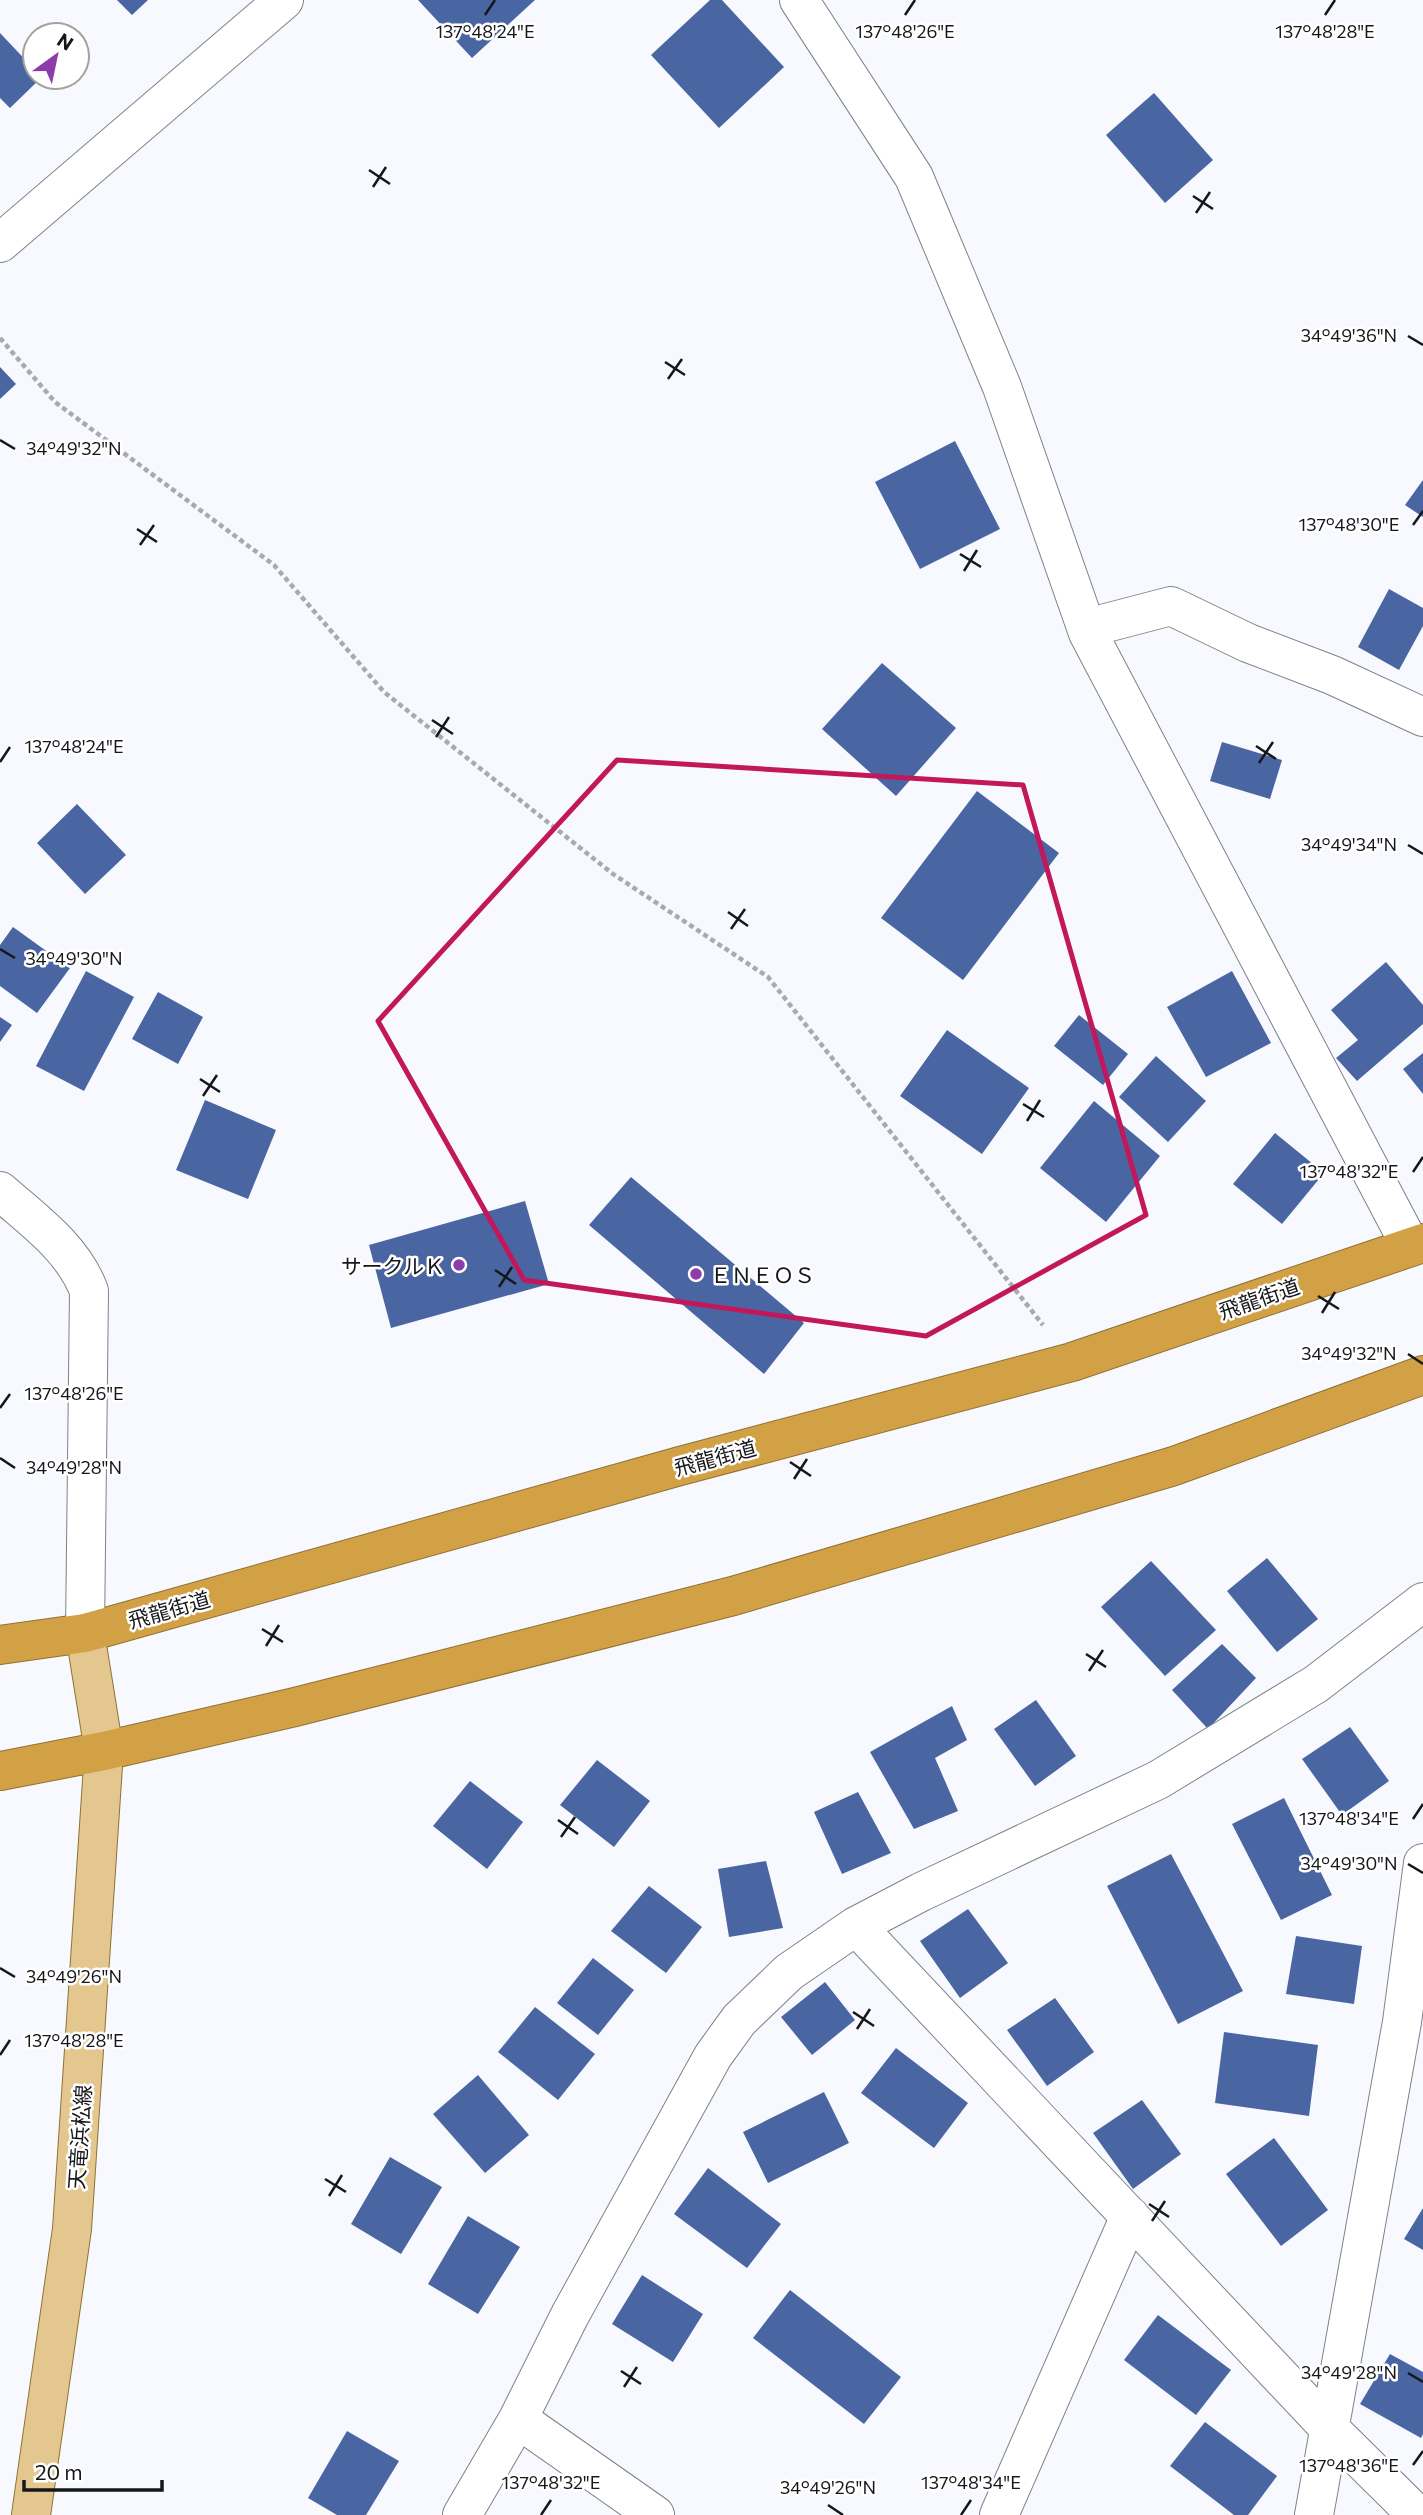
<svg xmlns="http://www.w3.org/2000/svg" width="1423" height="2515" font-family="Commissioner,'Noto Sans JP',sans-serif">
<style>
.building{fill:#4a66a2}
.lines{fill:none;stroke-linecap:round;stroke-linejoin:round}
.minor-casing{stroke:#7e8289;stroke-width:40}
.major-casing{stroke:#907136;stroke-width:40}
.highway-casing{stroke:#907136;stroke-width:40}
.path{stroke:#a9aaaf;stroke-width:4.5;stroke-dasharray:5 3.5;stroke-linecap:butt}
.minor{stroke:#fff;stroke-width:38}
.major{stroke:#e4c78f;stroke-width:38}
.highway{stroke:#d2a145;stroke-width:38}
.marked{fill:none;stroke:#c2185b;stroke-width:5;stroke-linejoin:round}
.ticks{fill:none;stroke:#16171a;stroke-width:2.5}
.poi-dot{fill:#8d3cab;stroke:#fff;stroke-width:2.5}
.labels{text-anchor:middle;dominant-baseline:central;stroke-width:5;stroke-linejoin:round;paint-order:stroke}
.poi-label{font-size:21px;fill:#16171a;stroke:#fff;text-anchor:end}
.street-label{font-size:21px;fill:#16171a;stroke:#fff}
.ticks-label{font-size:18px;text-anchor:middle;fill:#16171a;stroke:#fff;stroke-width:5;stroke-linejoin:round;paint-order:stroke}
</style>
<rect width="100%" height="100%" fill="#f7f9fe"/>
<path class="building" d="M117,0h31l-16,15z
M418,0h117l-63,58z
M710,0h12l62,67 -65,61 -68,-73z
M0,33l35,37v7h7l-32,31 -10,-10z
M1154,93l59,67 -48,43 -59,-68z
M0,367l16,17 -16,15z
M955,441l45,88 -80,40 -45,-87z
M1423,480v37l-18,-12z
M1389,589l34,19v18l-24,44 -41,-23z
M882,663l74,65 -60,68 -74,-67z
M1222,742l60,18 -12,39 -60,-18z
M977,791l82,62 -96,127 -82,-62z
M77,804l49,51 -41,39 -48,-51z
M13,927l57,41 -33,45 -37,-27v-41z
M1386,962l37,43v19l-66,57 -21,-23 22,-18 -27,-30z
M86,971l48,26 -50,94 -48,-25z
M1232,971l39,72 -65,34 -39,-70z
M158,992l45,25 -25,47 -46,-25z
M1079,1015l49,39 -25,31 -49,-39z
M0,1017l12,8 -12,17z
M947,1030l82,58 -47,66 -82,-58z
M1423,1053v41l-20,-25z
M1156,1056l50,45 -38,41 -49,-45z
M205,1100l71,30 -28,69 -72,-29z
M1094,1101l66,55 -54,66 -66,-54z
M1275,1133l49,40 -42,51 -49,-40z
M631,1177l173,146 -40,51 -175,-149z
M525,1201l24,83 -158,44 -22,-83z
M1267,1558l51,61 -41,33 -50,-61z
M1151,1561l65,69 -51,46 -64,-69z
M1222,1644l34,34 -48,51 -36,-39z
M1036,1700l40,56 -41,30 -41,-57z
M952,1706l15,34 -32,18 23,53 -44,18 -44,-77z
M1350,1727l39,54 -47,34 -40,-56z
M597,1760l53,41 -36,46 -54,-42z
M470,1781l53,41 -36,47 -54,-43z
M858,1792l33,61 -49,21 -28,-62z
M1284,1798l48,97 -51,25 -49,-96z
M1171,1854l72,137 -65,33 -71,-138z
M766,1861l17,67 -54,9 -11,-68z
M649,1886l53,41 -36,46 -55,-42z
M968,1909l40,54 -48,35 -40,-57z
M1296,1936l66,10 -8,58 -68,-10z
M593,1958l41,32 -36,45 -41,-32z
M825,1982l30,38 -43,35 -31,-38z
M1055,1998l39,54 -47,34 -40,-56z
M535,2007l60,47 -37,46 -60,-48z
M1224,2032l94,13 -9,71 -94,-13z
M896,2048l72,55 -34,45 -73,-55z
M478,2075l51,60 -44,38 -52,-59z
M824,2092l25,51 -81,40 -25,-51z
M1142,2100l39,54 -48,35 -40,-56z
M1274,2138l54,72 -47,36 -55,-72z
M390,2157l52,30 -41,67 -50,-30z
M708,2168l73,56 -34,44 -73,-54z
M1423,2208v42l-19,-11z
M468,2216l52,31 -42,67 -50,-30z
M642,2275l61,39 -30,48 -61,-38z
M790,2290l111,87 -37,47 -111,-86z
M1158,2315l73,55 -35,45 -72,-55z
M1390,2354l33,18v62l-2,4 -61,-34z
M1205,2422l72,54 -29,39h-14l-64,-49z
M347,2431l52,30 -33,54h-29l-29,-17z"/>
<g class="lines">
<defs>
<path id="minor" d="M799,0l115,177 88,210 86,246 323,614
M0,243l284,-243
M1088,633l18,-10 65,-17 77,37 84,32 91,42
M0,1191c34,30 73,57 89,100l-4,342
M856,1926l473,502 88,87
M518,2419l137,96
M462,2515l56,-96 52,-104 143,-259 26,-36 50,-48 67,-46 65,-34 237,-112 158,-96 107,-82
M999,2515l131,-299
M1314,2515l88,-493 21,-159"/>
<path id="major" d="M31,2515l41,-286 32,-478 -19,-118"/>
<path id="highway" d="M0,1645l85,-12 595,-167 392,-104 351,-119
M0,1771l104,-20 191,-44 438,-111 441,-130 249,-91"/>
</defs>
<use href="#minor" class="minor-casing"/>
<use href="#major" class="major-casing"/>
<use href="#highway" class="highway-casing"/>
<path class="path" d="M0,338l55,64 219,163 110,127 229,182 155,103 275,348"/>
<use href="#minor" class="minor"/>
<use href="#major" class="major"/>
<use href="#highway" class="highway"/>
</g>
<path class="marked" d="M617,760l406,25 123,430 -220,121 -402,-56 -146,-259z"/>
<path class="ticks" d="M485,15l10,-15M905,15l10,-15M1325,15l10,-15M369,170l21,14M373,187l13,-20M1193,196l20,13M1196,213l14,-21M1408,336l15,9M665,362l20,13M668,379l14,-20M0,440l15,9M1413,525l10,-14M137,529l20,13M140,545l14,-20M960,554l21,13M964,571l13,-21M432,720l21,14M436,737l13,-20M1256,746l20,13M0,762l10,-15M1259,763l14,-21M1408,845l15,9M728,912l20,14M731,929l14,-20M0,949l15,9M200,1079l20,13M203,1096l14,-21M1023,1104l21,13M1027,1121l13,-21M1413,1172l10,-15M495,1270l21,14M499,1287l13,-20M1318,1296l21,13M1322,1313l13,-21M1408,1354l15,10M0,1408l10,-14M0,1458l15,10M790,1462l21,14M794,1479l13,-20M262,1629l21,13M266,1646l13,-21M1086,1654l20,13M1089,1671l14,-21M1413,1819l10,-15M558,1820l20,14M561,1837l14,-20M1408,1864l15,9M0,1968l15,9M853,2012l21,14M857,2029l13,-20M0,2055l10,-15M325,2179l21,13M329,2196l13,-21M1149,2204l20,13M1152,2221l13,-20M621,2371l20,13M1408,2373l15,9M624,2387l13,-20M1413,2465l10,-14M828,2505l15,10M541,2515l10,-15M961,2515l10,-15"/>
<g class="poi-dot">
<circle cx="459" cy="1265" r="7"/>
<circle cx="696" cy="1274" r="7"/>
</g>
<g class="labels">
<g class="poi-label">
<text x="445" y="1265">サークルＫ</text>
<text x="710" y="1274" text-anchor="start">ＥＮＥＯＳ</text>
</g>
<g class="street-label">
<text transform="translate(1259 1298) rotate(-19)">飛龍街道</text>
<text transform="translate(715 1457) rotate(-15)">飛龍街道</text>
<text transform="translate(169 1609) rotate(-16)">飛龍街道</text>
<text transform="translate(79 2137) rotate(-86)">天竜浜松線</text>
</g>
</g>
<g class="ticks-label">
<text x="485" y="38">137°48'24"E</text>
<text x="905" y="38">137°48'26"E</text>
<text x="1325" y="38">137°48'28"E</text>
<text x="1349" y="342">34°49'36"N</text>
<text x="74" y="455">34°49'32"N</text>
<text x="1349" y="531">137°48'30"E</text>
<text x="74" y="753">137°48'24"E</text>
<text x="1349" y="851">34°49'34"N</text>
<text x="74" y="965">34°49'30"N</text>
<text x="1349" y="1178">137°48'32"E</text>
<text x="1349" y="1360">34°49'32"N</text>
<text x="74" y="1400">137°48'26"E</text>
<text x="74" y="1474">34°49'28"N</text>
<text x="1349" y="1825">137°48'34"E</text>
<text x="1349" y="1870">34°49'30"N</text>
<text x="74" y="1983">34°49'26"N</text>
<text x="74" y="2047">137°48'28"E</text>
<text x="1349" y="2379">34°49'28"N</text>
<text x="1349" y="2472">137°48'36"E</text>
<text x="551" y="2489">137°48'32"E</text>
<text x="971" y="2489">137°48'34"E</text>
<text x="828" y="2494">34°49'26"N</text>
</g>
<g transform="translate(56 56) rotate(33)"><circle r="33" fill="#ffffff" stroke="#a2a2a3" stroke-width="2"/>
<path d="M0-5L12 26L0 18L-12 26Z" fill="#8d3cab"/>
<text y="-10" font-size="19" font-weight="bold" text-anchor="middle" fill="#16171a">N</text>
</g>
<path d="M24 2480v10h138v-10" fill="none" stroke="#16171a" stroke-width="3.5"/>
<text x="35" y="2480" font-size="21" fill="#16171a" stroke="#ffffff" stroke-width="5" paint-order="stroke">20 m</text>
</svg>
